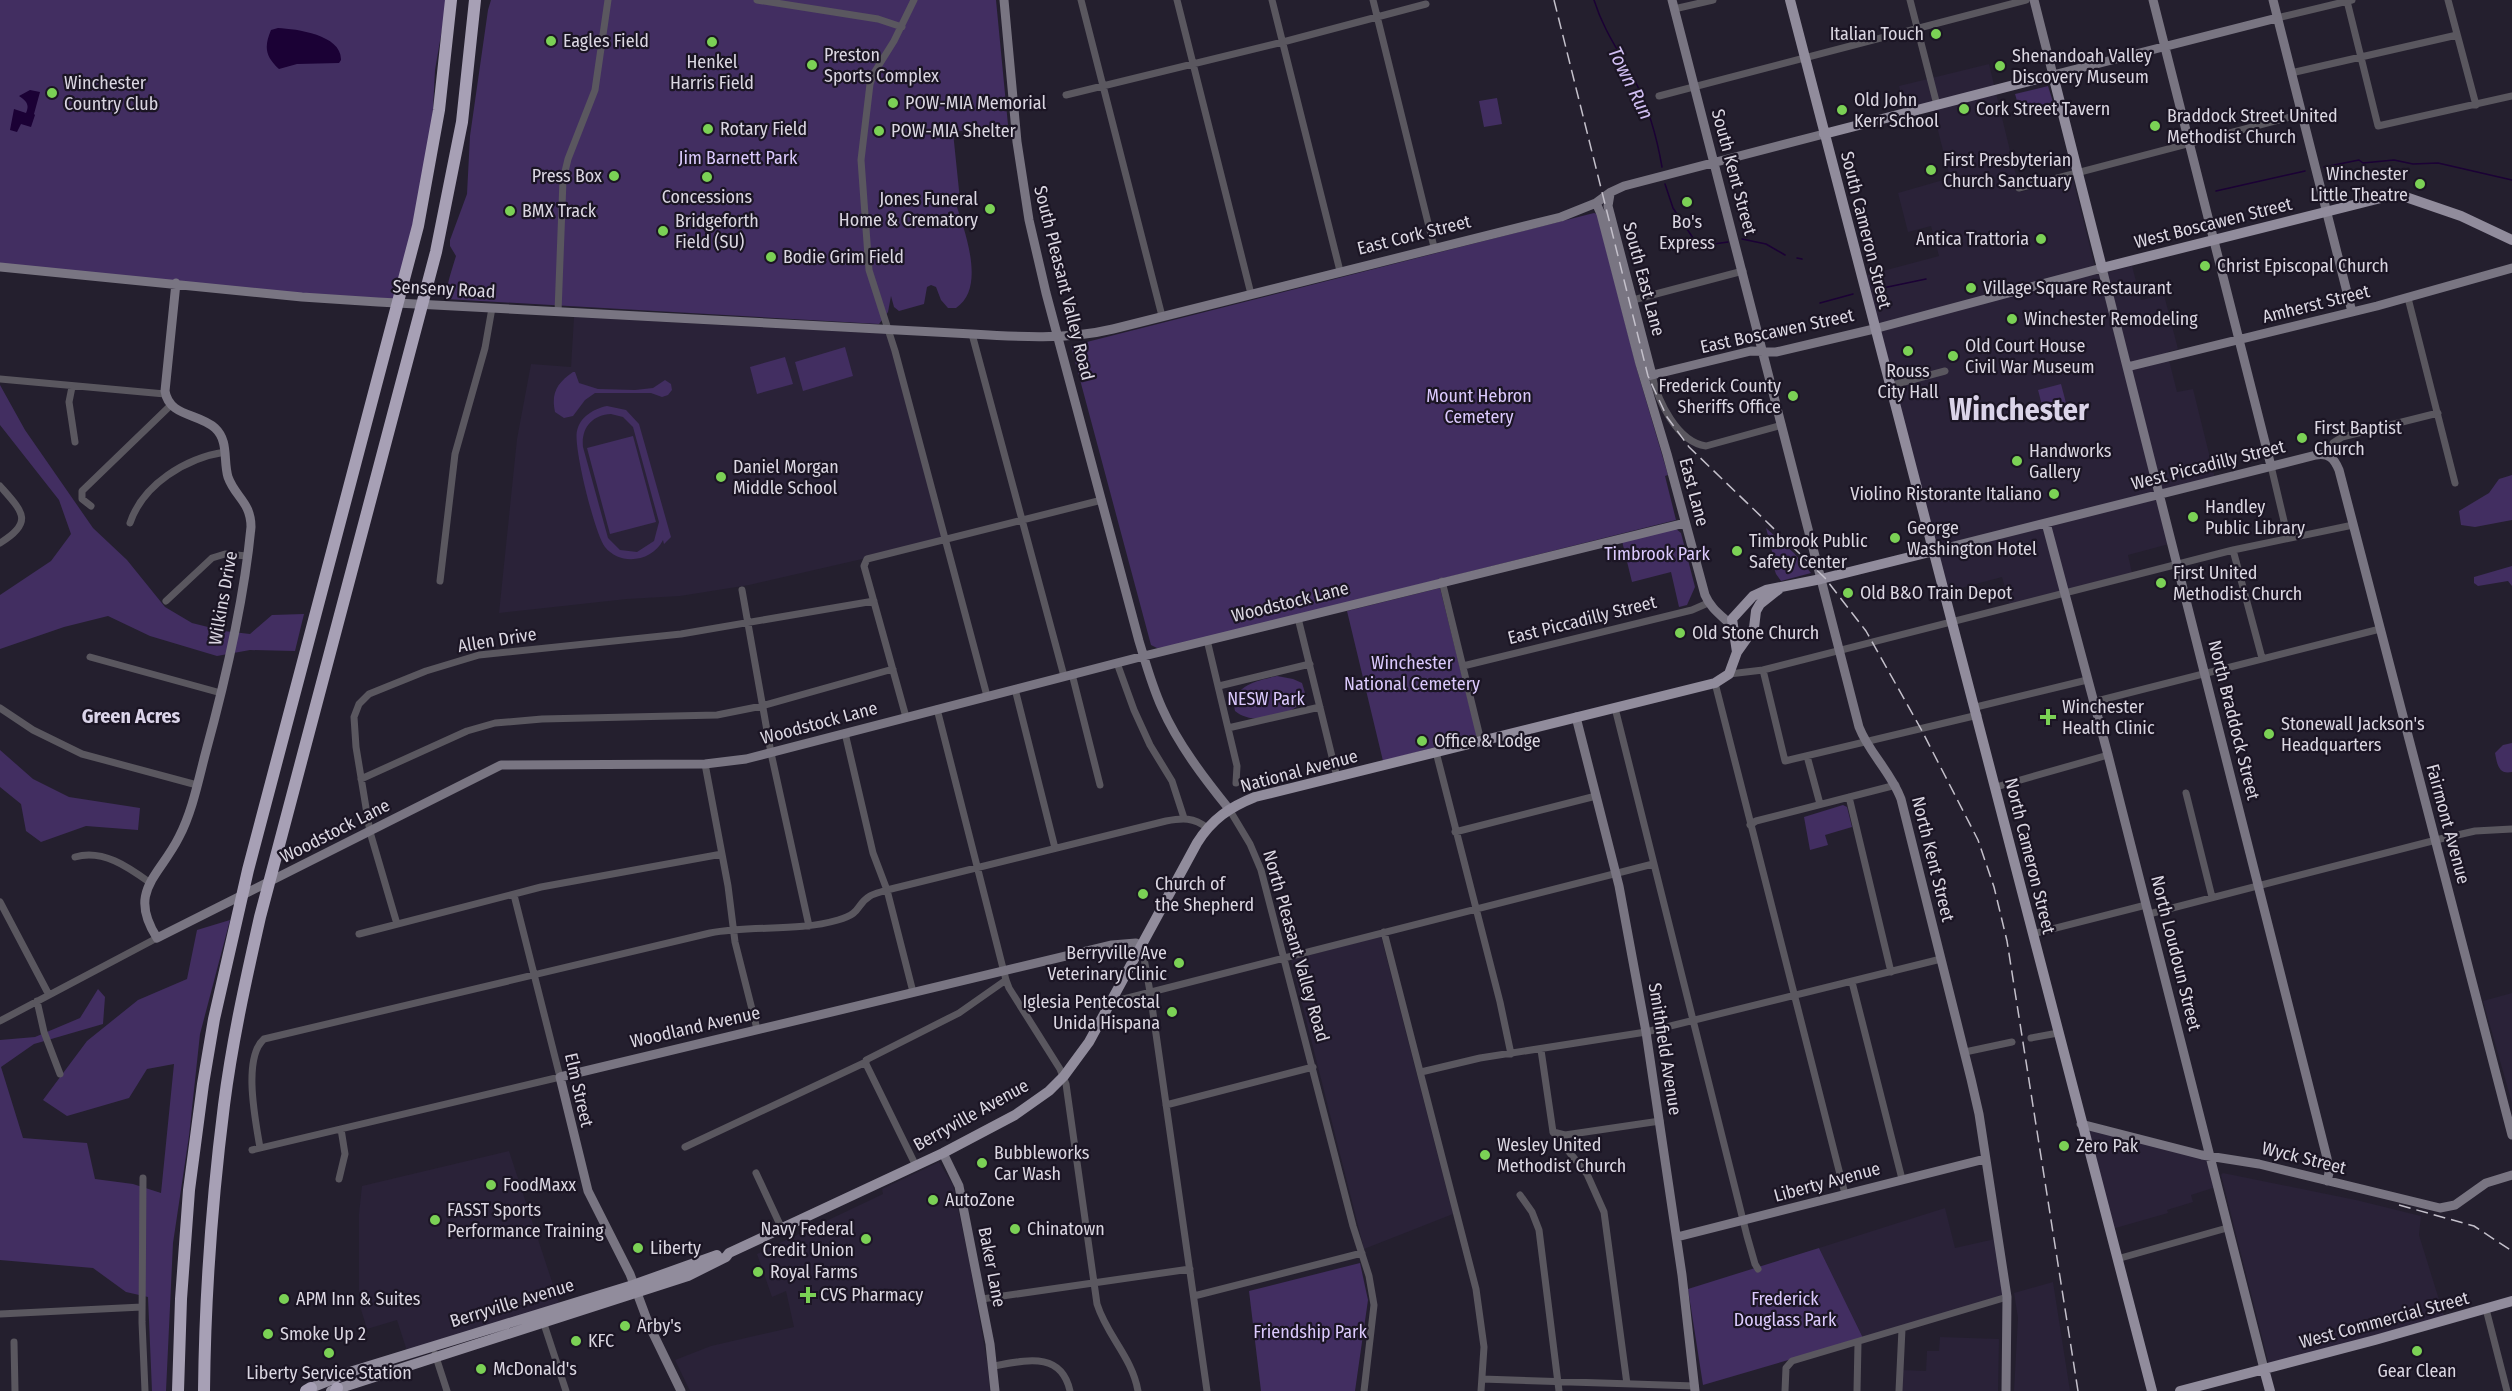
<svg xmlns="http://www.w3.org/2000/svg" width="2512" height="1391" font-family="'Fira Sans Condensed',sans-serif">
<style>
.built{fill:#2a2238}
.green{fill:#422e61;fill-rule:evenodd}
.water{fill:#1b0135}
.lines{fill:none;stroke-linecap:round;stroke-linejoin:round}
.stream{stroke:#1b0135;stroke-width:1.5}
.street{stroke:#5a575f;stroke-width:7}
.secondary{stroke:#797582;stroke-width:9}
.primary{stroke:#918c9c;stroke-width:10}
.highway{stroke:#a7a0b5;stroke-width:12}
.rail{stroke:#c4c0cb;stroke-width:1.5;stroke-dasharray:12 6;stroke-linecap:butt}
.poi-dot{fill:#7bd155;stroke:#1b1524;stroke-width:2}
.labels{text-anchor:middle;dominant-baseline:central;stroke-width:4.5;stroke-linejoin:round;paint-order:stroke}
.poi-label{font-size:18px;fill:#dbd7e2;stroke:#1b1524;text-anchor:start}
.park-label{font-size:18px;fill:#dccafe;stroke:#1b1524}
.street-label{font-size:18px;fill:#dbd7e2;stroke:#1b1524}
.water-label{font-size:20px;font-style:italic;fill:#d0bef2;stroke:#1b1524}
.neighbourhood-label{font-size:20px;font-weight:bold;fill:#dbd4e9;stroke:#1b1524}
.town-label{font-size:30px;font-weight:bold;fill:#dbd4e9;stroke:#1b1524}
</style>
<rect width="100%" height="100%" fill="#241f2e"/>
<path class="built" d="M1989,64l31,128 53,-13 24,96 35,-9 9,34 23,-5 14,54 -11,3 10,40 16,-3 22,89 -59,14 13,52 -41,11 4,18 -122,32 -8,-28 -56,15 -82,-316 75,-20 -8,-30 -23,6 -10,-39 52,-15 -19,-75 -26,7 -6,-24z
M574,317l315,17 56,206 -196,45 -69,11 -53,3 -128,14 18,-174 14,-75 40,3z
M1381,936l72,278 -89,35 -73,-289z
M2512,993v110l-29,-102z
M2092,1130l114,29 10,28 -25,8 2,7 -26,8 1,3 -56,16 -24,-96z
M509,1151l50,152 -152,48 -10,-31 -30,9 -8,-26v-89l3,-28z
M939,1162l14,23 16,75 19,107 2,24h-300l-15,-31 36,-14 83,-19 -8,-36 -14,6 -15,-43 126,-60 -1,-5z
M2223,1173l133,27 65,16 -2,19 26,84 -176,46 -48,-190z
M1945,1208l10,40 40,-9 9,57 -141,42 -44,-90z
M2053,1282l17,109h-56l4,-73 -4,-25z
M1940,1337l59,2 -1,52h-97l1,-21 24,1 1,-20h12z"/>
<path class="green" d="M0,0h447l-12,70 -5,97 -32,135 -398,-35z
M491,0h505l12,125 -55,7 7,68 -5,1c9,28 32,87 1,107h-8l-7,-8 -5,-13 -5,-2 -4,2 -3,17 -25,7 -5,-4 -3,-11 -3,16 -9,12 -433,-25c0,-13 6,-30 10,-43l-6,-10v-6l17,-46 3,-58 18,-126z
M2048,86l5,16 -33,9 -5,-17z
M1497,98l5,26 -18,3 -5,-26z
M1594,213l3,1 41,159 30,102 -3,1 11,44 -507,127 -12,1 -6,-3 -80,-299z
M845,347l8,29 -50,15 -8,-29z
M785,357l8,27 -36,10 -7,-27z
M573,372h2l4,11 19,6 37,1 18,-2 12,-8 6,4 1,6 -4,5 -6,2 -11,-4h-56l-10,7 -12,16 -9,2 -9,-6c-4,-19 2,-29 18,-40z
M2061,384l5,19 -23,6 -5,-19z
M0,385l25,45 68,98 34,32 38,47 27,16 32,8 26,3 22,-19 32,-1 -9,37 -45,-1 -33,6 -67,-20 -42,-20 -44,11 -64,22v-54l51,-34 20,-27 -12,-34 -59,-75z
M607,406l19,4 13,14 32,113 -7,7 -1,-4c-11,22 -43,26 -58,7 -10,-12 -32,-101 -28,-116 3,-14 16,-22 30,-25zM611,414l12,3 10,10 26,95 -5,19 -17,11 -17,-2 -12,-12 -25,-91c-2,-19 9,-32 28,-33z
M633,436l23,86 -46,12 -23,-86z
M2512,475v45l-37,7 -14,-2 -2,-14 30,-18 10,-14z
M1675,528l6,5 14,54 -8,18 -8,2 -8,-35 -39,10 -10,-41z
M1766,528l28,25 17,20 -30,8 -5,-7 -6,-18 3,-1z
M2512,566v20l-4,-5 -30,5 -4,-3v-6z
M1440,588l37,148 -94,25 -36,-150z
M1277,676l16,3 9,4 4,13c-10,20 -53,31 -71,15l-2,-11c9,-17 27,-20 44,-24z
M2512,743v29c-14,3 -15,-9 -17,-19l8,-8z
M0,750l33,29 36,18 71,11 -2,22 -52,-4 -45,16 -15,-11 -5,-27 -21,-17z
M1843,805l4,2 5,20 -27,8 3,10 -18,5 -6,-33z
M230,920l-30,114 -11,102 -16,107 -7,148h-14l-4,-94 -22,-5 -33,-24 -93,-8v-220l35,-3 45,-19 18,-29 7,8 -2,27 -69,20 -33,23 22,71 64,5 8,36 38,5 28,9 13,-129 -27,5 -18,29 -62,18 -24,-16 44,-59 51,-41 49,-21 10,-49z
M1819,1248l44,90 -160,47 -15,-96z
M1360,1263l8,37 -13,91h-94l-12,-100z"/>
<path class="water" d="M278,28c19,1 64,7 63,32l-2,3 -42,1 -18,5c-14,-13 -15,-22 -8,-39z
M30,90l10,2 -6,22 1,1 -4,12 -10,-3 -4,8 -7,-2 4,-21 12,4c4,-9 0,-12 -7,-17z"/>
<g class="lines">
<path class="stream" d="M1594,0c10,32 27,54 42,83 13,26 21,55 26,84
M2324,167l35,-7 4,3 31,-3 19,4 25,-1 74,17
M1665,184l8,24 22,33 12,4 21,-3
M2216,191l89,-20
M1742,239l24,5 19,11
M1797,258l5,1
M1878,289l48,-10
M1820,303l33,-9"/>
<path class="street" d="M757,0l121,19 24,8
M914,0l-20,41 -20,32 -4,11 -9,76 8,110 26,81 92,345
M1081,0l81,316
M1177,0l74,294
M1272,0l68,271
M1373,0l61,247
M1910,0l27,105
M2448,0l28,105
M2347,1l31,125 134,-30
M1674,9l39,-9
M2277,18l75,-18
M2291,73l166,-38
M1066,95l217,-53 143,-38
M1659,96l367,-96
M2019,188l283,-74
M2408,298l47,185
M1633,300l110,-29
M558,312l5,-132 5,-21 27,-69 13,-90
M972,334l92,342
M1652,375c6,26 25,67 54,71l76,-21
M0,379l165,15
M1889,386l56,-15
M72,387l-3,15 6,40
M2329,455l4,-12 9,-6 96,-24
M2271,466l17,72
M0,486c22,25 35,36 0,57
M91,506l-9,-7v-8l89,-86
M130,523c13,-39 56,-65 95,-71
M2233,550l29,108
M440,581l15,-127 30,-106 7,-40
M1442,581l39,160
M742,590l29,163 38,173
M166,601l46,-43 13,-4 22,2
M1298,618l39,159
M1207,640l30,126 -1,17
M90,657l131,36
M1117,663l17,47 16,35 22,36 12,37
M1463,666l229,-56 16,-7
M1763,670l22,91 193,-46
M1072,674l28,111
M1729,674l34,-4 470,-120 120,-25
M1715,683l130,511
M1219,686l91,-22
M1015,689l40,159
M2093,702l287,-73
M1976,707l111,-27
M0,708l33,22 49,24 115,31
M1615,708l132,528 8,28 3,5
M937,709l69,271 3,8 51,81 6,15 31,220c10,32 35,53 41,87
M906,717l-42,-151 3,-7 235,-59
M1228,728l92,-21
M845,733l28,120 14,37 26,102
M1436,752l64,250 11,52
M1807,756l13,48
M705,764l23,122 7,56 22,87
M361,779l106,-48 28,-8 47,-4 175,-4 45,-9 131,-37
M1996,787l112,-32
M2186,793l26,104
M1849,797l42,175
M1229,809l21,35 11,26 92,356 16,50 5,29 -10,86
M1750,825l6,-4 140,-36
M1455,832l141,-36
M75,857c28,-8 53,10 74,25
M0,902l49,93
M2149,914l291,-75 35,-8 37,-2
M397,924l-27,-92 -14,-85 -2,-30 5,-13 10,-10 57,-23 53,-16 202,-21 193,-33
M1384,932l92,357 8,58 -3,44
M359,934l182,-47 181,-33
M2032,934l114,-29
M1140,951l4,7 6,34 57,399
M1852,982l50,197
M37,1001l7,31 16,42
M1112,1002l541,-138
M0,1021l157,-83
M2031,1038l27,-5
M1541,1050l12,82 34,42 17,38 23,172
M1965,1052l47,-10
M1421,1072l59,-14 166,-26 295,-73
M1166,1105l147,-38
M1553,1132l12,3 95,-14
M685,1147l181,-85
M260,1148c-4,-25 -18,-90 4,-109l446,-106c42,-8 87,-1 128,-13 25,-7 17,-15 32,-24 5,-3 12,-4 17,-6l279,-69c16,-3 28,-4 41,7
M252,1150l308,-73 -46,-182
M916,1166l-50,-102v-4l93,-47 47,-33
M756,1173l26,56
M143,1178l-1,144 3,69
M339,1179l6,-25 -4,-25
M1520,1195l12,17 7,18 20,161
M2117,1259l110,-31
M1194,1296l168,-43
M982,1299l208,-30
M2486,1309l21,82
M0,1314l142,-7
M543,1321l23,70
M14,1342l1,49
M435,1354l12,37
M993,1366c31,-5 68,-16 77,25
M1482,1379l213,7
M1785,1391l1,-23 6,-7 215,-64
M1857,1391l1,-48
M1899,1391l3,-62"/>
<path class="secondary" d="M1004,0l13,142 12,78 17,73 93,348c7,23 13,45 23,67 16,36 42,70 67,101
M1672,0l187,727c10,26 32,45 42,72l70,280 8,35 28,183 -1,94
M2034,0l19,75 224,-57
M2153,0l118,466
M2273,0l79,312
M1610,194l-2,12 44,169
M1596,203l5,11 39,150 27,90 38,141c6,14 16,20 27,31
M0,267l302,30 76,5 594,32c47,3 95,6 141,-5l448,-112 35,-14 15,-11 13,-6 200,-52
M176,283l-11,108c4,26 34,22 50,37 14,13 8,32 13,49 7,20 23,25 23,50 -7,74 -26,155 -46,228 -7,27 -13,57 -26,82 -20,40 -52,54 -22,101l344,-173 204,-1 41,-5 398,-103 541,-133
M2127,367l250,-61 135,-38
M1644,377l107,-26 25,1 98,-23 228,-61 225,890 2,15 -2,8
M2046,523l62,232 156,614
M1934,551l382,-96c13,-2 18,3 23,15l173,665
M1576,717l43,169 27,146 36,243 13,116
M2081,1124l121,31 57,9 181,44 15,-3 31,-22 26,-8
M943,1153l16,33 31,158 5,47
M1677,1237l308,-78
M681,1391l-32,-66 -19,-51 -42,-83 -28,-114 552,-132 24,-2 4,8"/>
<path class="primary" d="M1790,0l362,1391
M1824,134l229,-59 49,193 295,-74 64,22 51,24
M1737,652l-5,-33 21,-23 13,-6 55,-11 113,-28
M2264,1369l6,22
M311,1388l42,-17 280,-86 84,-30
M331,1391l357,-115 38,-19 3,-4 214,-100 72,-38 34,-24 15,-15 25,-34 108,-199c15,-24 33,-36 58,-46l460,-114 14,-9 8,-22 17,-24 2,-17 4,-7 19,-15
M2180,1391l195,-51 137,-39"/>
<path class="highway" d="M178,1391l3,-92 8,-109 14,-106 11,-65 34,-149 170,-644 21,-116 12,-110
M204,1391c1,-96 8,-191 20,-286 8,-63 22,-126 36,-188l176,-665 26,-130 13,-122
M306,1391l5,-3
M336,1391l1,-3"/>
<path class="rail" d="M1554,0l94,376 19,41 22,30 136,131 41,53 55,98 57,111 16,47 13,54 71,450
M2399,1205l75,21 38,25"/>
</g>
<g class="poi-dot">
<circle cx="1936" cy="34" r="6"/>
<circle cx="551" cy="41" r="6"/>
<circle cx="712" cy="42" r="6"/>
<circle cx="812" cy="65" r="6"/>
<circle cx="2000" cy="66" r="6"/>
<circle cx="52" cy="93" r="6"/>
<circle cx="893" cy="103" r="6"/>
<circle cx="1964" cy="109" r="6"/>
<circle cx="1842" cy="110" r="6"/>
<circle cx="2155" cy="126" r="6"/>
<circle cx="708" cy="129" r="6"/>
<circle cx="879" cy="131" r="6"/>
<circle cx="1931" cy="170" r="6"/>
<circle cx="614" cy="176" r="6"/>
<circle cx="707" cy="177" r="6"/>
<circle cx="2420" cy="184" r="6"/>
<circle cx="1687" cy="202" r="6"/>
<circle cx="990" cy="209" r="6"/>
<circle cx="510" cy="211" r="6"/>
<circle cx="663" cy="231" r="6"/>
<circle cx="2041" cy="239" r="6"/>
<circle cx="771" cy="257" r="6"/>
<circle cx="2205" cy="266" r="6"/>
<circle cx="1971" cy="288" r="6"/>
<circle cx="2012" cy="319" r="6"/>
<circle cx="1908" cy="351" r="6"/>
<circle cx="1953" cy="356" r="6"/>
<circle cx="1793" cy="396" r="6"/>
<circle cx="2302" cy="438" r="6"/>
<circle cx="2017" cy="461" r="6"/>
<circle cx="721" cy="477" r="6"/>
<circle cx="2054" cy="494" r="6"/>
<circle cx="2193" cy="517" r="6"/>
<circle cx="1895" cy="538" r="6"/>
<circle cx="1737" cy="551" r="6"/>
<circle cx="2161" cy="583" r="6"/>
<circle cx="1848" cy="593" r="6"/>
<circle cx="1680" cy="633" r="6"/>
<path d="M2045 708h6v6h6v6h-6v6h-6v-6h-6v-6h6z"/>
<circle cx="2269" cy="734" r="6"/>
<circle cx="1422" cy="741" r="6"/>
<circle cx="1143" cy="894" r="6"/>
<circle cx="1179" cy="963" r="6"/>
<circle cx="1172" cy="1012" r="6"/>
<circle cx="2064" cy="1146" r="6"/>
<circle cx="1485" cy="1155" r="6"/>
<circle cx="982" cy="1163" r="6"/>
<circle cx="491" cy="1185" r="6"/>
<circle cx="933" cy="1200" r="6"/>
<circle cx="435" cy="1220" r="6"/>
<circle cx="1015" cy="1229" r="6"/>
<circle cx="866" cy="1239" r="6"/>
<circle cx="638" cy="1248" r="6"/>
<circle cx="758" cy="1272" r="6"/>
<path d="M805 1286h6v6h6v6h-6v6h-6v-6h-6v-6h6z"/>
<circle cx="284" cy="1299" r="6"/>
<circle cx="625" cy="1326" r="6"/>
<circle cx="268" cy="1334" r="6"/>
<circle cx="576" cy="1341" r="6"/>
<circle cx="2417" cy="1351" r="6"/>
<circle cx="329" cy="1353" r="6"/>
<circle cx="481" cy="1369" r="6"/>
</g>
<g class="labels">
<g class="poi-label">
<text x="1924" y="34" text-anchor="end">Italian Touch</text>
<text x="563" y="41">Eagles Field</text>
<text x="824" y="55">Preston<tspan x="824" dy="21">Sports Complex</tspan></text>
<text x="2012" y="56">Shenandoah Valley<tspan x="2012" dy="21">Discovery Museum</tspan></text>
<text x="712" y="62" text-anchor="middle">Henkel<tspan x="712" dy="21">Harris Field</tspan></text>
<text x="64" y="83">Winchester<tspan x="64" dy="21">Country Club</tspan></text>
<text x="1854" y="100">Old John<tspan x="1854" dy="21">Kerr School</tspan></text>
<text x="905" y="103">POW-MIA Memorial</text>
<text x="1976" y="109">Cork Street Tavern</text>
<text x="2167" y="116">Braddock Street United<tspan x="2167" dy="21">Methodist Church</tspan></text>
<text x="720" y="129">Rotary Field</text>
<text x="891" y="131">POW-MIA Shelter</text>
<text x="1943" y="160">First Presbyterian<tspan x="1943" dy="21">Church Sanctuary</tspan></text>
<text x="2408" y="174" text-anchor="end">Winchester<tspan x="2408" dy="21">Little Theatre</tspan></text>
<text x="602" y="176" text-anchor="end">Press Box</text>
<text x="707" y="197" text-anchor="middle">Concessions</text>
<text x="978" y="199" text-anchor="end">Jones Funeral<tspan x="978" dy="21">Home &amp; Crematory</tspan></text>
<text x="522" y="211">BMX Track</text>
<text x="675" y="221">Bridgeforth<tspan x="675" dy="21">Field (SU)</tspan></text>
<text x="1687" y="222" text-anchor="middle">Bo's<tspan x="1687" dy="21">Express</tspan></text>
<text x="2029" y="239" text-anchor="end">Antica Trattoria</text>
<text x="783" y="257">Bodie Grim Field</text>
<text x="2217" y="266">Christ Episcopal Church</text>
<text x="1983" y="288">Village Square Restaurant</text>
<text x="2024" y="319">Winchester Remodeling</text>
<text x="1965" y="346">Old Court House<tspan x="1965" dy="21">Civil War Museum</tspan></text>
<text x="1908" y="371" text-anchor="middle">Rouss<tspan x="1908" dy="21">City Hall</tspan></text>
<text x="1781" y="386" text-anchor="end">Frederick County<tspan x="1781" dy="21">Sheriffs Office</tspan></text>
<text x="2314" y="428">First Baptist<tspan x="2314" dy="21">Church</tspan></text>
<text x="2029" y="451">Handworks<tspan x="2029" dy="21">Gallery</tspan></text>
<text x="733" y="467">Daniel Morgan<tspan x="733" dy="21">Middle School</tspan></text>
<text x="2042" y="494" text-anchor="end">Violino Ristorante Italiano</text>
<text x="2205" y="507">Handley<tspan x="2205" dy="21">Public Library</tspan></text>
<text x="1907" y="528">George<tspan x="1907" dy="21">Washington Hotel</tspan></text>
<text x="1749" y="541">Timbrook Public<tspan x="1749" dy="21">Safety Center</tspan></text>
<text x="2173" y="573">First United<tspan x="2173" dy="21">Methodist Church</tspan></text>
<text x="1860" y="593">Old B&amp;O Train Depot</text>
<text x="1692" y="633">Old Stone Church</text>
<text x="2062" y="707">Winchester<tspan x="2062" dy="21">Health Clinic</tspan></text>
<text x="2281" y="724">Stonewall Jackson's<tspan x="2281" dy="21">Headquarters</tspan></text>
<text x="1434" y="741">Office &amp; Lodge</text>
<text x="1155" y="884">Church of<tspan x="1155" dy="21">the Shepherd</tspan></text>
<text x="1167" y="953" text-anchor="end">Berryville Ave<tspan x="1167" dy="21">Veterinary Clinic</tspan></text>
<text x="1160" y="1002" text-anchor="end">Iglesia Pentecostal<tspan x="1160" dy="21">Unida Hispana</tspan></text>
<text x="1497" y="1145">Wesley United<tspan x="1497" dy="21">Methodist Church</tspan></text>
<text x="2076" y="1146">Zero Pak</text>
<text x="994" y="1153">Bubbleworks<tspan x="994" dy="21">Car Wash</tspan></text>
<text x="503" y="1185">FoodMaxx</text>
<text x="945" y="1200">AutoZone</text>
<text x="447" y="1210">FASST Sports<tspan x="447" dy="21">Performance Training</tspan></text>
<text x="854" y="1229" text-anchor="end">Navy Federal<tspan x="854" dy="21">Credit Union</tspan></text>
<text x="1027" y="1229">Chinatown</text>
<text x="650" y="1248">Liberty</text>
<text x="770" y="1272">Royal Farms</text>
<text x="820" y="1295">CVS Pharmacy</text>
<text x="296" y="1299">APM Inn &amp; Suites</text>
<text x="637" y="1326">Arby's</text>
<text x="280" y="1334">Smoke Up 2</text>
<text x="588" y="1341">KFC</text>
<text x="493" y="1369">McDonald's</text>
<text x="2417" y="1371" text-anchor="middle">Gear Clean</text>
<text x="329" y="1373" text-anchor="middle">Liberty Service Station</text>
</g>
<g class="park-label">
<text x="738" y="158">Jim Barnett Park</text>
<text x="1479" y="396">Mount Hebron<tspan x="1479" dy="21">Cemetery</tspan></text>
<text x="1657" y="554">Timbrook Park</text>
<text x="1412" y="663">Winchester<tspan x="1412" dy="21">National Cemetery</tspan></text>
<text x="1266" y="699">NESW Park</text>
<text x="1785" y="1299">Frederick<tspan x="1785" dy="21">Douglass Park</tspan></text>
<text x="1310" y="1332">Friendship Park</text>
</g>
<g class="street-label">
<text transform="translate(1734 172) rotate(75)">South Kent Street</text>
<text transform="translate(2213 223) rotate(-14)">West Boscawen Street</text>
<text transform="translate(1866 230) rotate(76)">South Cameron Street</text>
<text transform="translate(1414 235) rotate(-14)">East Cork Street</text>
<text transform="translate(1644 279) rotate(75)">South East Lane</text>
<text transform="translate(1064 283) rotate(76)">South Pleasant Valley Road</text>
<text transform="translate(444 289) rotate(3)">Senseny Road</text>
<text transform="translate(2316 304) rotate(-14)">Amherst Street</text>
<text transform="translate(1777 331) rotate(-12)">East Boscawen Street</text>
<text transform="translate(2208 465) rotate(-14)">West Piccadilly Street</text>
<text transform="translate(1694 492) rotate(75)">East Lane</text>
<text transform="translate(223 598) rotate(-80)">Wilkins Drive</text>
<text transform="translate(1290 602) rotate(-14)">Woodstock Lane</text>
<text transform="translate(1582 620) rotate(-14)">East Piccadilly Street</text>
<text transform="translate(497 640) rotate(-9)">Allen Drive</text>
<text transform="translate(2234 720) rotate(76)">North Braddock Street</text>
<text transform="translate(819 723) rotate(-15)">Woodstock Lane</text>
<text transform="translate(1299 771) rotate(-15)">National Avenue</text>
<text transform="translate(2448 824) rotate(75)">Fairmont Avenue</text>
<text transform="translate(335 831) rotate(-27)">Woodstock Lane</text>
<text transform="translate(2030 856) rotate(76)">North Cameron Street</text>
<text transform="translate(1933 859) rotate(76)">North Kent Street</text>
<text transform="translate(1296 946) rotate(74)">North Pleasant Valley Road</text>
<text transform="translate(2176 953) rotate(76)">North Loudoun Street</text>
<text transform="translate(695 1027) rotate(-13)">Woodland Avenue</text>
<text transform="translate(1665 1049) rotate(81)">Smithfield Avenue</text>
<text transform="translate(579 1090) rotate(77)">Elm Street</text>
<text transform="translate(971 1115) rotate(-29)">Berryville Avenue</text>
<text transform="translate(2304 1158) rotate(14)">Wyck Street</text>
<text transform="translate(1827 1182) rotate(-15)">Liberty Avenue</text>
<text transform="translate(992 1267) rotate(79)">Baker Lane</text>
<text transform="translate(512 1303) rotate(-17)">Berryville Avenue</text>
<text transform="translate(2384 1320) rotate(-15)">West Commercial Street</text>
</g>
<g class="water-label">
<text transform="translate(1631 83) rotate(64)">Town Run</text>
</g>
<g class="neighbourhood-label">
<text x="131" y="716">Green Acres</text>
</g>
<g class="town-label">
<text x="2019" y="410">Winchester</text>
</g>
</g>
</svg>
